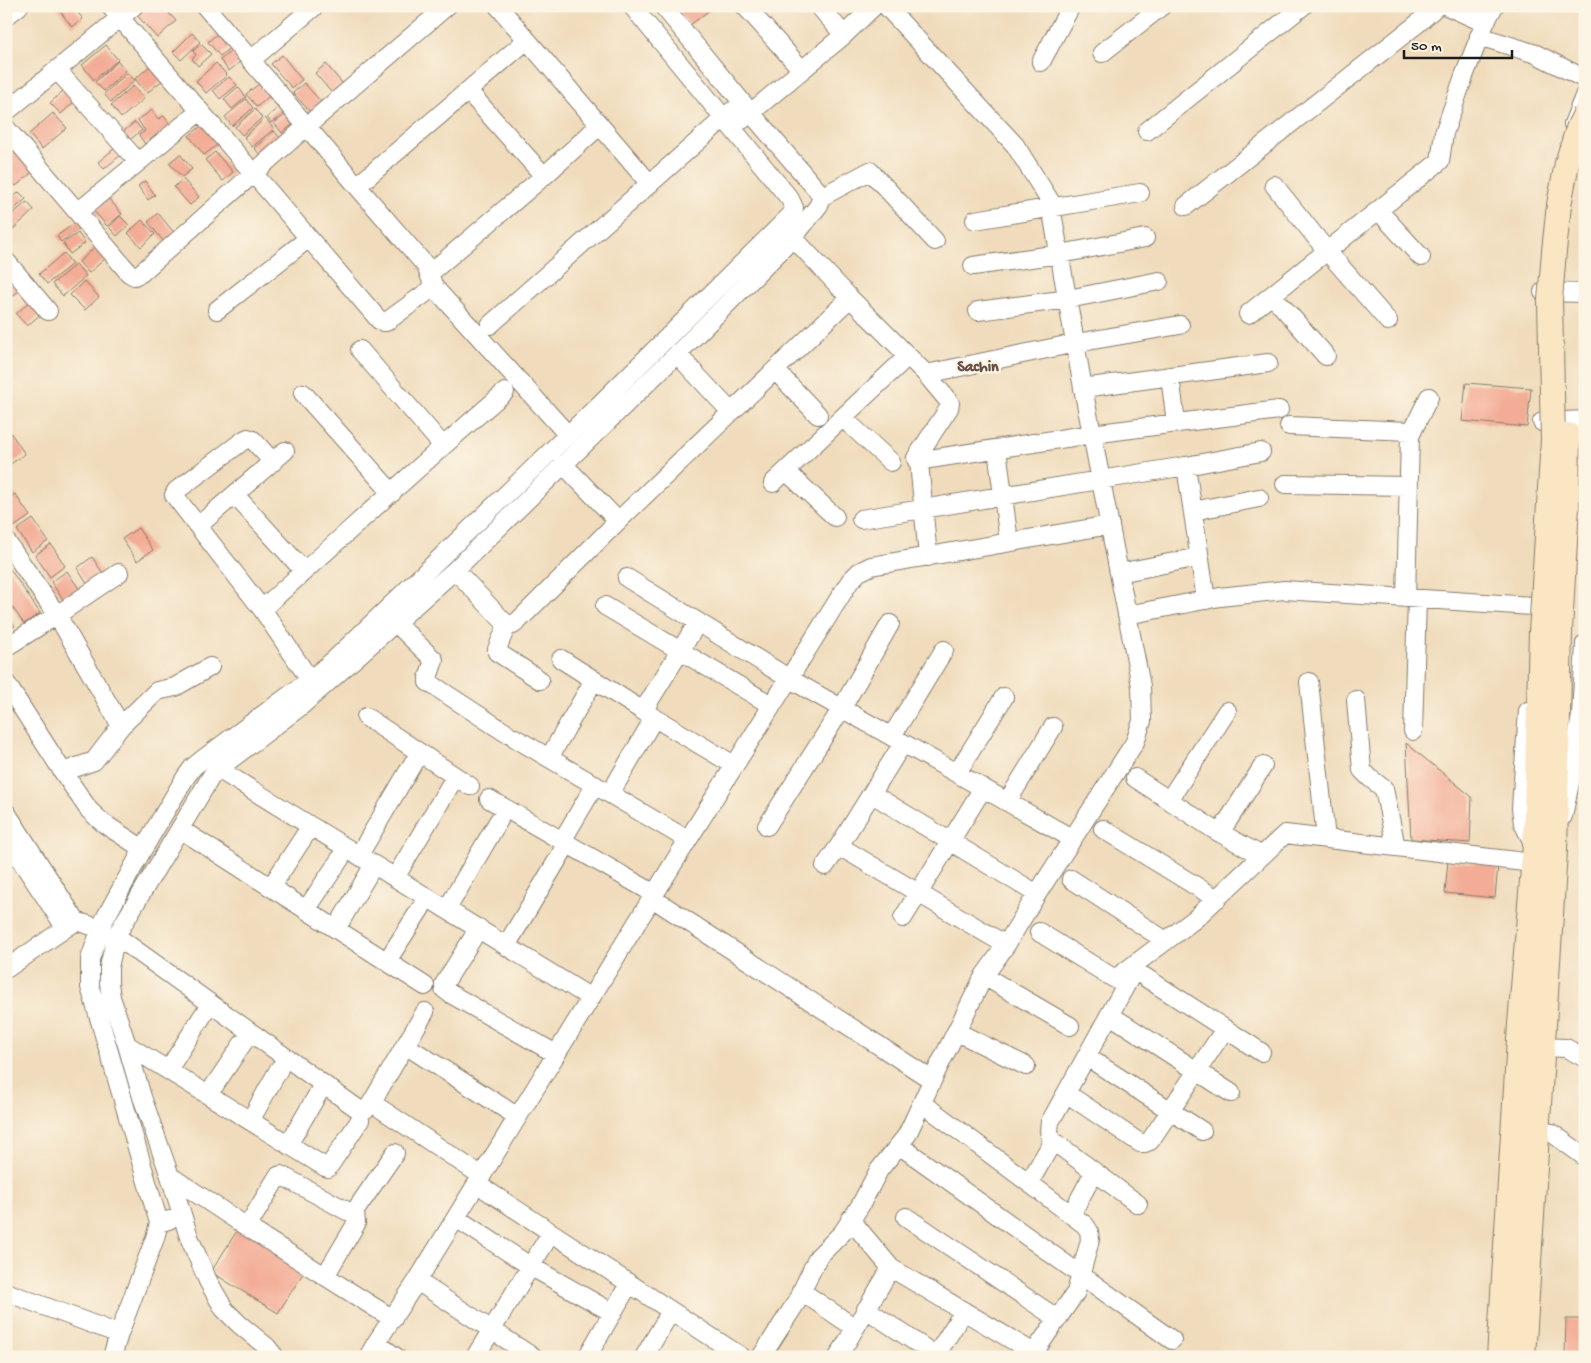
<svg xmlns="http://www.w3.org/2000/svg" width="1591" height="1363" font-family="'Gochi Hand',sans-serif">
<style>
.building{fill:#f3ac95}
.lines{fill:none;stroke-linecap:round;stroke-linejoin:round}
.minor-casing{stroke:#867c6c;stroke-width:20}
.secondary-casing{stroke:#867c6c;stroke-width:26}
.minor{stroke:#fff;stroke-width:18}
.secondary{stroke:#fbe6c4;stroke-width:24}
.secondary-bridge-casing{stroke:#867c6c;stroke-width:26;stroke-linecap:butt}
.secondary-bridge{stroke:#fbe6c4;stroke-width:24}
.labels{text-anchor:middle;dominant-baseline:central;stroke-width:4.5;stroke-linejoin:round;paint-order:stroke}
.quarter-label{font-size:16px;font-weight:bold;fill:#674e46;stroke:#fcf5e5}
</style>
<rect width="100%" height="100%" fill="#fcf5e5"/>
<filter id="ink" filterUnits="userSpaceOnUse"><feTurbulence type="fractalNoise" baseFrequency=".02" numOctaves="2"/><feDisplacementMap in="SourceGraphic" scale="10" xChannelSelector="R" yChannelSelector="G"/><feConvolveMatrix kernelMatrix="1 2 1 2 8 2 1 2 1" color-interpolation-filters="sRGB"/></filter>
<filter id="wash" filterUnits="userSpaceOnUse"><feTurbulence type="fractalNoise" baseFrequency=".0096" numOctaves="4" result="noise"/><feDisplacementMap in="SourceGraphic" scale="20" xChannelSelector="R" yChannelSelector="G"/><feGaussianBlur stdDeviation="1.12" result="paint"/><feColorMatrix in="noise" values="0 0 0 0 0 0 0 0 0 0 0 0 0 0 0 0 0 1.4 0 .05"/><feComposite in="paint" operator="in"/></filter>
<g filter="url(#wash)">
<rect width="100%" height="100%" fill="#f0dcbc"/>
<g id="blocks">
<path class="building" d="M56,6h17l10,13 -11,8z
M145,6h8l4,5 6,-5 13,15 -19,17 -21,-24z
M686,6h23l2,3 -21,16 -11,-13z
M220,31l13,14 -13,11 -12,-14z
M192,33l8,9 -19,18 -8,-8z
M201,44l10,10 -13,12 -6,-7 4,-4 -3,-4z
M106,45l12,15 -24,20 -12,-15z
M237,46l9,11 -17,14 -9,-11z
M282,55l20,25 -10,8 -21,-24z
M118,61l8,10 -22,20 -9,-9z
M216,63l11,12 -21,18 -10,-12z
M152,64l13,14 -18,15 -12,-14z
M326,64l21,25 -11,9 -21,-25z
M127,73l8,7 -24,22 -7,-8z
M229,77l8,8 -17,14 -7,-9z
M264,80l10,12 -17,15 -11,-13z
M304,83l21,23 -11,10 -21,-23z
M133,86l11,13 -23,19 -10,-13z
M238,87l8,10 -14,12 -8,-10z
M66,88l10,12 -15,14 -11,-11z
M246,99l7,9 -21,18 -7,-9z
M284,103l5,6 -18,14 -4,-6z
M255,109l7,9 -20,17 -7,-8z
M152,110l6,9 6,-3 7,10 -26,18 -6,-9 6,-4 -7,-11z
M289,112l8,9 -15,12 -8,-10z
M53,113l14,15 -25,21 -13,-15z
M265,118l9,11 -22,18 -8,-10z
M135,122l7,8 -15,12 -7,-8z
M205,123l16,19 -17,13 -15,-19z
M274,131l9,10 -20,17 -9,-10z
M17,145l20,23 -21,18 -10,-11v-21z
M115,148l6,7 -17,14 -6,-7z
M215,152l18,20 -10,9 -18,-21z
M180,154l12,15 -10,8 -13,-14z
M183,179l16,18 -9,8 -16,-18z
M145,181l10,14 -7,5 -10,-14z
M19,192l7,7 -20,17v-12z
M109,199l13,15 -15,12 -13,-15z
M27,202l7,8 -24,22 -4,-4v-9z
M158,213l17,21 -10,9 -17,-21z
M120,216l9,9 -12,11 -8,-9z
M80,219l4,6 -23,17 -4,-6z
M142,220l13,14 -14,13 -13,-14z
M78,233l7,10 -15,11 -7,-11z
M99,243l10,12 -20,18 -10,-11z
M64,253l8,11 -25,20 -8,-10z
M76,264l10,12 -23,20 -11,-12z
M15,276l9,11 -18,14v-18z
M84,281l15,16 -14,13 -15,-15z
M30,301l12,12 -15,13 -11,-12z
M1466,383l65,5 -4,39 -65,-6z
M10,432l15,22 -16,11 -3,-4v-26z
M15,494l15,22 -16,11 -8,-12v-15z
M33,519l15,22 -16,11 -15,-22z
M138,528l15,22 -16,11 -15,-22z
M51,544l14,22 -15,11 -15,-22z
M92,557l15,22 -16,11 -14,-22z
M10,569l30,44 -16,11 -18,-26v-27z
M67,571l15,22 -16,11 -15,-22z
M6,614l9,12 -9,6z
M1406,743l66,54 -2,46 -59,-4z
M1448,861l50,4 -3,33 -50,-5z
M240,1226l67,41 -29,46 -67,-41z
M1566,1319h19v38h-20z"/>
</g>
</g>
<g filter="url(#ink)">
<use href="#blocks" fill-opacity="0" stroke="#867c6c" stroke-width="1"/>
<g class="lines">
<defs>
<path id="minor" d="M110,6l269,314 4,2h3l48,-35
M205,6l152,180 69,80 8,21 134,148
M498,6l152,178
M745,6l57,64
M819,6l25,29
M1447,6l38,17
M6,16l13,-10
M1479,36l57,18 49,25
M1102,53l60,-47
M251,60l64,-54
M1041,62l30,-56
M57,70l81,92
M468,91l76,85
M6,112l128,-106
M742,120l102,-85 30,-29
M1573,124l12,-30
M6,128l123,145 5,3 7,-3 166,-147 140,-120
M1147,131l156,-125
M1274,185l53,66 61,70
M357,186l170,-146
M821,197l49,-26 65,70
M1186,206l231,-182 20,-18
M1378,210l43,47
M78,212l122,-101
M975,220l165,-27
M785,229l65,69 76,76 24,29 -1,5 -33,50 1,3 175,-27 187,-24
M6,261l42,50
M973,266l87,-12 85,-16
M429,274l115,-98 56,-51
M1543,292l42,1
M1272,295l54,61
M217,310l92,-72
M978,311l90,-12 91,-18
M1248,314l192,-153 4,-28 20,-57 21,-53 9,-17
M490,325l242,-214
M360,350l83,96
M677,354l54,58
M775,370l43,45
M926,374l150,-31 104,-18
M1170,376l6,47
M1083,388l185,-25
M303,393l89,100
M843,418l48,44
M1542,422l43,-2
M1289,426l122,5
M997,449l12,93
M273,462l-20,-22 -5,-2 -4,2 -68,51 -2,4 88,114 48,71
M919,462l9,95
M563,464l55,57
M1186,466l20,134
M786,471l49,46
M773,483l135,-127
M1285,484l124,2
M235,495l69,76
M1193,511l66,-13
M861,519l325,-53 75,-14
M198,526l87,-75
M6,541l51,74 64,111
M455,570l52,55h6l5,-4 100,-100 232,-223
M1119,573l80,-16
M627,578l161,100 285,161
M1406,598l4,-162 19,-39
M605,606l166,99
M262,609c81,-72 160,-146 243,-217
M1127,615l93,-18 64,-7 249,16
M396,623l38,37 -6,18v4l78,51
M507,625l-10,24v3l43,28
M6,647l51,-32 62,-42
M561,659l82,52 91,54
M1309,682l17,157
M6,683l57,89 26,38 14,13 40,26
M1356,700l6,70 8,8 14,11 12,58
M643,711l55,-89
M1528,711l-7,97 2,15 11,22
M366,717l104,69
M1413,731l4,-132
M892,736l52,-86
M515,738l173,102
M549,758l45,-78
M218,769l373,229
M63,772l31,-11 27,-35 36,-35 18,-4 35,-20
M957,773l47,-76
M1135,778l78,51 49,27
M610,794l44,-76
M872,794l165,100
M489,799l166,95
M1169,800l58,-89
M1007,802l46,-75
M6,812l70,109
M1563,816l7,-33 11,-68 4,-71
M767,826l75,-118 48,-84
M180,829l245,157
M1103,829l114,70
M1220,833l43,-67
M6,838l59,89
M562,841l33,-56
M839,846l167,99
M359,855l60,-102
M825,866l14,-20 64,-103
M395,878l60,-101
M1071,879l95,62
M271,887l34,-52
M652,898l280,182
M447,909l52,-89
M306,910l34,-51
M903,918l80,-130
M479,928l-35,56v5l5,4 107,61
M336,929l33,-56
M1039,932l76,47 80,-60 90,-85 248,29
M116,936l242,173 6,1 5,-3 56,-95
M506,946l61,-102
M387,961l34,-53
M1137,965l-87,157c-1,7 -2,12 3,19l85,63
M6,969l70,-48 25,8
M1134,970l127,82
M984,976l86,50
M1110,1015l121,78
M957,1032l69,34
M127,1045l198,122 3,1 32,-48
M405,1045l113,72
M1542,1047l24,1 19,10
M1087,1057l115,74
M168,1070l35,-55
M1066,1093l74,50h5l5,-2 75,-112
M208,1095l35,-52
M372,1103l110,73
M922,1103l163,122 4,6 1,9 -14,52 -45,65
M250,1121l29,-52
M1537,1131l15,2 33,24
M288,1145l31,-53
M899,1145l273,195
M170,1176l77,51 146,92
M1029,1183l24,-42
M477,1184l265,173
M1071,1215l23,-43
M906,1217l152,102
M456,1218l74,48 83,47
M850,1219l41,49 150,89
M159,1223l-69,-236v-28l13,-37 40,-73 42,-71 8,-11 10,-8 107,-79 24,-20 266,-256 192,-190 2,-6 -4,-9 -158,-193
M247,1227l31,-51 3,-1 66,36 5,1 3,-1 40,-58
M325,1276l31,-52 -1,-13
M417,1281l116,76
M801,1291l54,37
M6,1292l113,42
M866,1309l72,48
M376,1343l20,14
M112,1357l7,-23 36,-96 4,-15 10,-3
M275,1357l-8,-10 -28,-23 -15,-15 -16,-28 -19,-44 -19,-61 -28,-79 -15,-52 -16,-48 -2,-14v-16l7,-31 96,-161 6,-6 83,-63 154,-136 222,-216 116,-116 26,-33 2,-8 -3,-6 -67,-78 -88,-107
M368,1357l8,-14 41,-62 259,-422 174,-278 9,-9 12,-6 239,-41
M475,1357l76,-124
M587,1357l42,-73
M644,1357l27,-46
M761,1357l35,-54 22,-46 25,-25 17,-26 19,-36 28,-35 31,-67 46,-92 22,-31 31,-51 98,-152 7,-21 -1,-35 -58,-298 -33,-187 -35,-56 -129,-139
M838,1357l53,-89
M935,1357l29,-46"/>
<path id="secondary" d="M1499,1357l21,-333 15,-179 6,-212
M1523,1357l32,-506 5,-221"/>
</defs>
<use href="#minor" class="minor-casing"/>
<use href="#secondary" class="secondary-casing"/>
<use href="#minor" class="minor"/>
<use href="#secondary" class="secondary"/>
<defs>
<path id="secondary-bridge" d="M1560,630l7,-124 1,-71
M1541,633l12,-193 -3,-140 4,-49 5,-46 8,-42 12,-37 6,-12"/>
</defs>
<use href="#secondary-bridge" class="secondary-bridge-casing"/>
<use href="#secondary-bridge" class="secondary-bridge"/>
</g>
</g>
<g class="labels">
<g class="quarter-label">
<text x="978" y="368">Sachin</text>
</g>
</g>
<rect width="1591" height="1363" fill="none" stroke="#fcf5e5" stroke-width="25"/>
<path d="M1404 50v8h108v-8" fill="none" stroke="#1c1c1c" stroke-width="2.5"/>
<text x="1411" y="50" font-size="15" fill="#1c1c1c" stroke="#fcf5e5" stroke-width="4" paint-order="stroke">50 m</text>
</svg>
